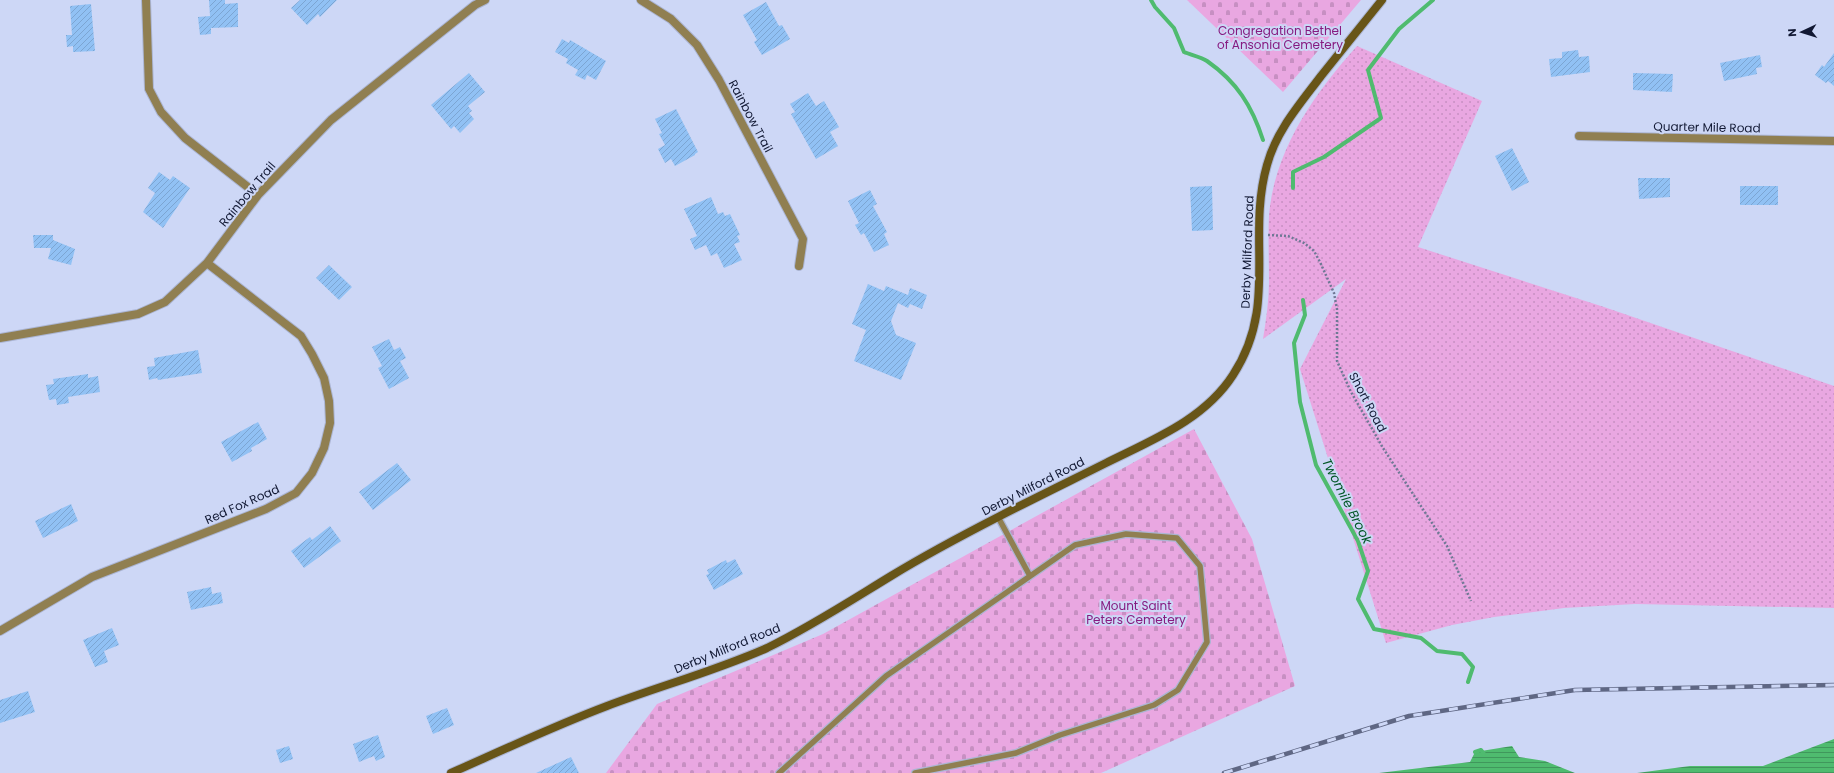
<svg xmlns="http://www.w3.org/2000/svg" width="1834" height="773" font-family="Poppins,sans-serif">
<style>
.grass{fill:url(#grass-dots)}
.cemetery{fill:url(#cemetery-stones)}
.water{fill:url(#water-rules)}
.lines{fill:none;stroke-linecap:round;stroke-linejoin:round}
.stream{stroke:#4fbb6f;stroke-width:4}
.building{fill:url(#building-hatch)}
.lane-casing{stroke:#abb5d3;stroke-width:8}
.street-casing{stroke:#abb5d3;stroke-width:10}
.secondary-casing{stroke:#abb5d3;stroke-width:10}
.path{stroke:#6f7895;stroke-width:2.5;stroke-dasharray:2 2;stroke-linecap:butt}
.lane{stroke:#907f51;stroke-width:5.5}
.street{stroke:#907f51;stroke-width:8}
.secondary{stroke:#685518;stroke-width:8}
.rail-casing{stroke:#5f6784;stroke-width:4.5}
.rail{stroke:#cdd7f6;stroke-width:3;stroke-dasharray:9;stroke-linecap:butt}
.labels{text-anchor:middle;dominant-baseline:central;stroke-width:4;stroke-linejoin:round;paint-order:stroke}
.park-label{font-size:12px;fill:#861b80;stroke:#cdd7f6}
.street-label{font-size:12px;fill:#111833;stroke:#cdd7f6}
.water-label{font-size:13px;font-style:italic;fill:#015726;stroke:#cdd7f6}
</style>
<defs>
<pattern id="grass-dots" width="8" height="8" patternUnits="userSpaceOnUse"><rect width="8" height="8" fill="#e9a7e1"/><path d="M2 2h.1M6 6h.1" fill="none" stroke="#c78fc2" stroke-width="1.8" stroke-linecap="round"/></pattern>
<pattern id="cemetery-stones" width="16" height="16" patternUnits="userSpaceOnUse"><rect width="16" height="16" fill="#e9a7e1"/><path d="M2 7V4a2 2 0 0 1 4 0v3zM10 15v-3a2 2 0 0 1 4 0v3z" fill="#c78fc2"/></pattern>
<pattern id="water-rules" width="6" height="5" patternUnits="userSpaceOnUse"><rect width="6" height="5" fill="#4fbb6f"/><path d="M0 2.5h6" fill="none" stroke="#40975c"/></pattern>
<pattern id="building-hatch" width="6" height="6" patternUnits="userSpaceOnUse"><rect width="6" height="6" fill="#91c1f4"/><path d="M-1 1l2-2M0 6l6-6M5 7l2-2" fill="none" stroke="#7ca5d2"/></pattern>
</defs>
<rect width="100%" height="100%" fill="#cdd7f6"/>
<path class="grass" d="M1357,46l125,55 -64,146 186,60 230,79v222l-199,-4 -71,4 -70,9 -42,8 -66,18 -86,-274 46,-90 -83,60c3,-19 6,-38 6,-57 0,-22 -1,-45 0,-67 6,-66 45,-121 88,-169z"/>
<path class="cemetery" d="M1187,0h174l-78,92z
M1194,429l58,110 43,147 -194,87h-495l51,-69 166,-70z"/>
<path class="water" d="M1834,739v34h-197l53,-7h73z
M1512,746l7,11 26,4 30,12h-196l91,-11 5,-10z"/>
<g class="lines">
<path class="stream" d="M1151,0l4,7 19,21 10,24c7,3 17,5 23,9 30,21 45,45 56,79
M1293,188v-16l31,-15 57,-39 -13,-48 31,-41 34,-29
M1303,300l2,15 -11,28 6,59 16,63 42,76 10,30 -10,28 16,30 47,9 16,13 25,3 11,13 -5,15
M1475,752l6,-2 3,4"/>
</g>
<path class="building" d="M209,0h16v4l13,-1v24l-27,1v6l-11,1 -2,-18 12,-1z
M300,0h37l-17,17 -2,-3 -11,11 -16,-17z
M766,2l13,24 3,-1 8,14 -28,16 -8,-13 3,-2 -14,-25z
M91,4l4,47 -22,1v-6l-6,1 -1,-12h6l-2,-29z
M562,39l7,4 1,-3 36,21 -10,19 -9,-5 -2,5 -10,-5 3,-5 -12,-7 2,-4 -13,-7z
M1578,50l1,7 10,-1 1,16 -39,5 -2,-18 13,-1v-6z
M1834,53v33l-6,-5 -2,2 -11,-8 7,-10 2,2z
M1760,55l2,12 -6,1 1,6 -33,7 -4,-18z
M469,73l16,19 -17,14 4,5 -3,2 5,6 -14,14 -6,-7 -3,3 -20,-24z
M1633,73l40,1 -1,18 -39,-2z
M808,93l8,13 8,-5 15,26 -9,5 8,14 -22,13 -25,-45 4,-2 -5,-8z
M676,109l22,43 -3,2v1l-20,11 -4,-7 -6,4 -7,-14 7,-4 -6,-11 3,-1 -7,-14z
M1512,148l17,34 -17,9 -17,-35z
M159,172l11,8 3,-4 17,12 -27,40 -20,-16 12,-19 -7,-5z
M1638,178h32v19l-31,2z
M1212,186l1,44 -21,1 -2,-44z
M1740,186h38v19h-38z
M870,190l7,14 -4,2 14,26 -3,2 5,11 -15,7 -10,-19 -3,2 -6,-10 4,-2 -11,-22z
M711,197l7,17 5,-2 2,4 5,-2 10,21 -3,1 3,6 -6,2 8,16 -18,8 -7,-15 -6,3 -5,-11 -11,5 -5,-11 7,-3 -13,-27z
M33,235h20v5l22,9 -4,16 -23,-6 3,-11h-17z
M329,265l23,22 -13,13 -23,-22z
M868,284l16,7 2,-5 22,9 2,-7 17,7 -5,14 -12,-5 -2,4 -10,-5 -7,18 5,14 20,8 -15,37 -47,-19 12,-31 -14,-6z
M389,339l5,11 6,-3 6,11 -6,3 9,17 -20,11 -11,-21 4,-2 -10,-19z
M198,350l4,23 -44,7 -1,-2 -8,2 -2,-13 8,-1 -1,-8z
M88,374v4l10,-2 2,16 -32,5 1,6 -12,2 -1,-6 -7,1 -3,-15 8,-1 -1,-5z
M258,422l9,17 -16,9 1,3 -20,11 -11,-20z
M397,463l14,17 -38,30 -14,-18z
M71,504l7,17 -35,17 -8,-17z
M330,526l11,15 -37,27 -13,-17 19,-14 2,3z
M735,559l8,15 -29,16 -8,-15 3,-1 -2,-4 19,-10 1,3z
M211,587l1,7 9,-2 2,11 -32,7 -4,-18z
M112,628l7,17 -15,6 4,11 -13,5 -12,-27z
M28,691l7,21 -35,11v-23z
M447,708l7,17 -21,9 -7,-18z
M378,735l7,22 -9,4 -2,-5 -15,6 -6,-18z
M289,746l4,13 -13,4 -4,-13z
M571,757l8,16h-43z"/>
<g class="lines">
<defs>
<path id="lane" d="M998,517l32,59
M779,773l107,-97 189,-131 51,-11 51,4 23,28 7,76 -29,48 -24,15 -94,30 -44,18 -101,20"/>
<path id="street" d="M146,0l3,89 12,23 24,26 73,57
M641,0l30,19 26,26 22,35 84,159 -4,27
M1579,136l255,5
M0,338l138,-24 27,-12 42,-39 51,-68 73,-75 144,-115 10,-5
M0,631l92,-54 174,-68 30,-16 16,-20 12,-25 6,-25 -1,-22 -5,-23 -12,-24 -11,-18 -94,-73"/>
<path id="secondary" d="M451,773c52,-23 103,-47 156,-67 53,-20 108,-35 160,-58 43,-21 83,-47 124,-72 36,-22 72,-41 109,-60 35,-18 70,-35 106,-53 46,-23 98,-43 127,-88 46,-70 13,-137 34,-210 9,-34 33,-61 54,-89 20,-25 41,-51 61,-76"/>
</defs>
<use href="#lane" class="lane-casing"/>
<use href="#street" class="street-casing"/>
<use href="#secondary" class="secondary-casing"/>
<path class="path" d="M1268,235l20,1 16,7 10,8 6,11 14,31 3,16v52l14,31 32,56 64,98 24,55"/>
<use href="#lane" class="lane"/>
<use href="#street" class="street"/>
<use href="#secondary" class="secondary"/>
<defs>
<path id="rail" d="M1224,773l185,-57 166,-26 259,-5"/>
</defs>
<use href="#rail" class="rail-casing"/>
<use href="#rail" class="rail"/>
</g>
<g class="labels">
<g class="park-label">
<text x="1280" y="30">Congregation Bethel<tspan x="1280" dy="14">of Ansonia Cemetery</tspan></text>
<text x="1136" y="605">Mount Saint<tspan x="1136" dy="14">Peters Cemetery</tspan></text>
</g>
<g class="street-label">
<text transform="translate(751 116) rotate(62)">Rainbow Trail</text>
<text transform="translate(1707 127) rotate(1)">Quarter Mile Road</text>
<text transform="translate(247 194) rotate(-50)">Rainbow Trail</text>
<text transform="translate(1247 252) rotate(-88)">Derby Milford Road</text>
<text transform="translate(1368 402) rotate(62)">Short Road</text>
<text transform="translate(1033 486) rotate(-27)">Derby Milford Road</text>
<text transform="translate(242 504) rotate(-24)">Red Fox Road</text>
<text transform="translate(727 648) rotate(-22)">Derby Milford Road</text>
</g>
<g class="water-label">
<text transform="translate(1347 501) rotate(63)">Twomile Brook</text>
</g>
</g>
<g transform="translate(1802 32) rotate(266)" stroke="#cdd7f6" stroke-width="3" paint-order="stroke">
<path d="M0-3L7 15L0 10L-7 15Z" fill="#111833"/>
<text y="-6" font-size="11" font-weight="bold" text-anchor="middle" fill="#111833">N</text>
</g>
</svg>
